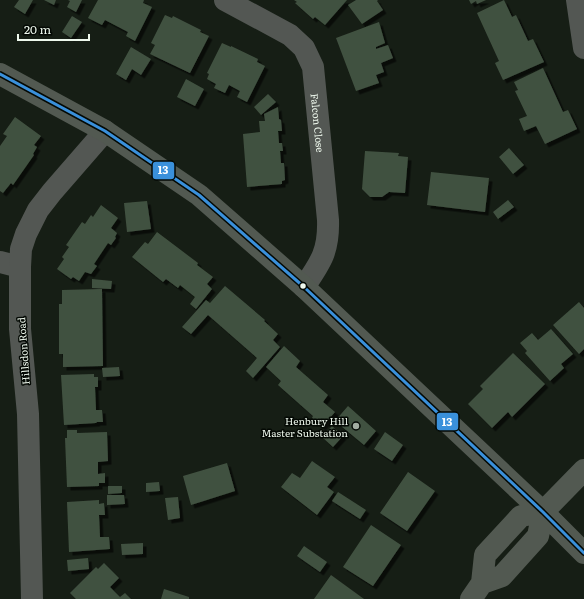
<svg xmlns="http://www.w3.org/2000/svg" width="584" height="599" font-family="Literata,serif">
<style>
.building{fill:#415140;filter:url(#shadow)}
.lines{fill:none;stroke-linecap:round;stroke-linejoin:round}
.minor{stroke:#535753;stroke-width:22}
.major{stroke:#525951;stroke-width:22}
.bus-1-casing{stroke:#040904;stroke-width:6}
.bus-1{stroke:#3a90db;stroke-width:3}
.bus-dot{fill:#eef8ed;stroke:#040904;stroke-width:1.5}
.poi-dot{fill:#a2aca1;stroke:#040904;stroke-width:1.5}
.labels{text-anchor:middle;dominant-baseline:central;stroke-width:3;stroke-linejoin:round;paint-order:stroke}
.street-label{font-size:10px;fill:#eef8ed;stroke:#040904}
.poi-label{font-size:10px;fill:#eef8ed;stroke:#040904;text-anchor:end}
.line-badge{stroke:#040904;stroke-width:1.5}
.badge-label{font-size:11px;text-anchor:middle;font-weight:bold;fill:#fff}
</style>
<defs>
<filter id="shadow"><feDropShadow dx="3.5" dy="3.5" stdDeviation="0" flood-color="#0009"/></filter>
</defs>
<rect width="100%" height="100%" fill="#161e15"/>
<path class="building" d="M19,0h14l-8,14 -11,-7z
M44,0h12l-2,5z
M68,0h14l-6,12 -9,-5 3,-6z
M98,0h46l-1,3 9,4 -17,34 -9,-5 2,-4 -23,-12 -3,5 -14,-7z
M294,0h53l-22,25 -10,-8 -2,2 -18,-16 2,-1z
M356,0h22l-1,1 6,9 -21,14 -14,-19z
M469,0h17l-9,4 -1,-3 -5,3z
M504,0l8,17 4,-2 12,26 5,-2 11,23 -41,18 -8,-17 4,-2 -22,-48z
M165,15l7,3 1,-2 28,14 -1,2 9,4 -19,37 -40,-19 5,-9 -4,-2z
M72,16l10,6 -11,16 -9,-6z
M379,22l6,21 -9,4v2l12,-4 5,13 -12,5 3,9 -8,3 3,8 -23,8 -20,-53z
M222,43l9,4v-1l27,13 -1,3 8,4 -18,36 -10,-5 3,-6 -11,-6 -4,8 -11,-5 2,-4 -9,-5 2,-5 -2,-1z
M131,47l20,12 -10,16 -9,-6 -6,11 -10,-6z
M543,68l20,44 5,-2 9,19 -32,15 -9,-18 -12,5 -5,-12 8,-3 -12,-25 3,-1 -4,-8z
M186,79l18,10 -9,17 -18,-9z
M268,94l8,8 -15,13 -7,-8z
M278,107l1,12 2,1 1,11h-4l1,12h3l1,8h-3l1,12h3l1,17 -3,1v3l-35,3 -4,-53 17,-2 -1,-11h6l-1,-7z
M15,117l26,19 -7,9 3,2 -4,7 1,1 -21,30 -2,-2 -8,10 -3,-2v-45l7,-10 -4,-2z
M509,148l15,17 -11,9 -14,-17z
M365,151l34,2 -1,3 10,1 -3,36 -16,-1 -7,5h-12l-8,-8z
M431,172l58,6 -4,34 -58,-7z
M508,200l6,7 -16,12 -5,-7z
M147,201l4,28 -24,3 -3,-29z
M101,205l17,13 -7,10 6,5 -2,4 1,1 -5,7 -3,-2 -14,21 3,2 -6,8 -6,-2 -6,9 -6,-4 -2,2 -14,-10 7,-10 -2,-2 7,-10 -3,-2 16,-23 3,2 6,-9 2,2z
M157,232l41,31 -1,2 16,12 -6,7 5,5 -16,20 -6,-5 5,-7 -15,-12 -2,3 -12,-9 -3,3 -31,-25 13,-15 3,2z
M92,279l20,2 -1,8 -19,-1z
M225,286l40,34 -1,1 14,13 -5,6 7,7 -27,31 -7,-7 11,-13 -49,-43 -17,19 -9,-7 24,-27 4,3z
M102,289l1,77 -40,1v-13h-4v-50h3v-14z
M579,302l5,6v41l-5,5 -26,-29z
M551,329l22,25 -12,10 3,4 -14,13 -25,-28 2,-2 -7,-8 12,-10 6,7z
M284,346l16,15 -4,6 32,28 -5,7 12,10 -13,15 -10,-9 1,-2 -35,-31 3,-4 -15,-14z
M513,353l32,31 -33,33 -4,-5 -16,16 -24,-24 15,-15 -3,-3z
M119,367l1,9 -17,1 -1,-9z
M94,374v3h4v10h-3l1,23h6l1,12h-6l-1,1 -32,2 -3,-50z
M348,406l28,25 -12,14 -29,-24z
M332,426l11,10 -10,11 -11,-10z
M67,430h10v3l30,-1 1,29 -10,1v12l7,-1v10h-6v3l-32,1 -2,-49h2z
M385,432l18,13 -11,16 -18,-12z
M312,461l23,16 -8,10 7,5 -17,23 -36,-28 11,-14 8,5z
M227,463l8,28 -44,14 -8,-29z
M408,472l27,19 -28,40 -27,-18z
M159,482l1,9 -14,1v-9z
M108,486h14v7l-14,1z
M338,492l28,18 -6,9 -28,-18z
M107,495h17l1,9 -18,1z
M178,497l2,21 -12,2 -3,-22z
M99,500v4l5,-1 1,12h-6l1,22h9l1,12 -41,3 -2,-50z
M371,525l30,20 -28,41 -30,-19z
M143,543v11l-21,1 -1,-11z
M304,546l23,16 -7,10 -23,-16z
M88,558l1,11 -21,2 -1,-11z
M104,563l15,15 -9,9 10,10 5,-4 6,6h-55l-6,-6 26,-26 2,2z
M331,575l33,24h-50z
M164,589l25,8v2h-28z"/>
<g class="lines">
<g class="minor">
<path id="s1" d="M225,0l65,35 14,13 9,19 15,153c1,31 -7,42 -24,67"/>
<path d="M577,0l7,48"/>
<path d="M0,262l20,5"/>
<path d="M32,599l-4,-185 -8,-85v-62l1,-18 5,-15 12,-24 14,-18 53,-61"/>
</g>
<path class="major" d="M0,74l105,57 94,64 105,92 239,225 41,41
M482,583l20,-7 36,-40 5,-24 41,-42
M471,599l11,-16 3,-28 36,-39 22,-4"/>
<defs>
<path id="bus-1" d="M0,74l105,57 94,64 105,92 239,225 41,41"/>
</defs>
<use href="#bus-1" class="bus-1-casing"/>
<use href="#bus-1" class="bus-1"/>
</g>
<circle class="bus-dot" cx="303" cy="286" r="3.5"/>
<circle class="poi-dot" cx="356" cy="426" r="4"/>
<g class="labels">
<g class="street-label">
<text stroke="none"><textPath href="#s1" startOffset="170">Falcon Close</textPath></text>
<text transform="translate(23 351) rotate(-94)">Hillsdon Road</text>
</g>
<g class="poi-label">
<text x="348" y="420">Henbury Hill<tspan x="348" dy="12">Master Substation</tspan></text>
</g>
</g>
<g class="line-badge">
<rect x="152" y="161" width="23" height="19" rx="4" fill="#3a90db"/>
<rect x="436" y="412" width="23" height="19" rx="4" fill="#3a90db"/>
</g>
<g class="badge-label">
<text x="163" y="174">13</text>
<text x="447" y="426">13</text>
</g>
<path d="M18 34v6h71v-6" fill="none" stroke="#eef8ed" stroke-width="2"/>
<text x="24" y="34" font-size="12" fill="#eef8ed" stroke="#040904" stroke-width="3" paint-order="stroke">20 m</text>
</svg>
